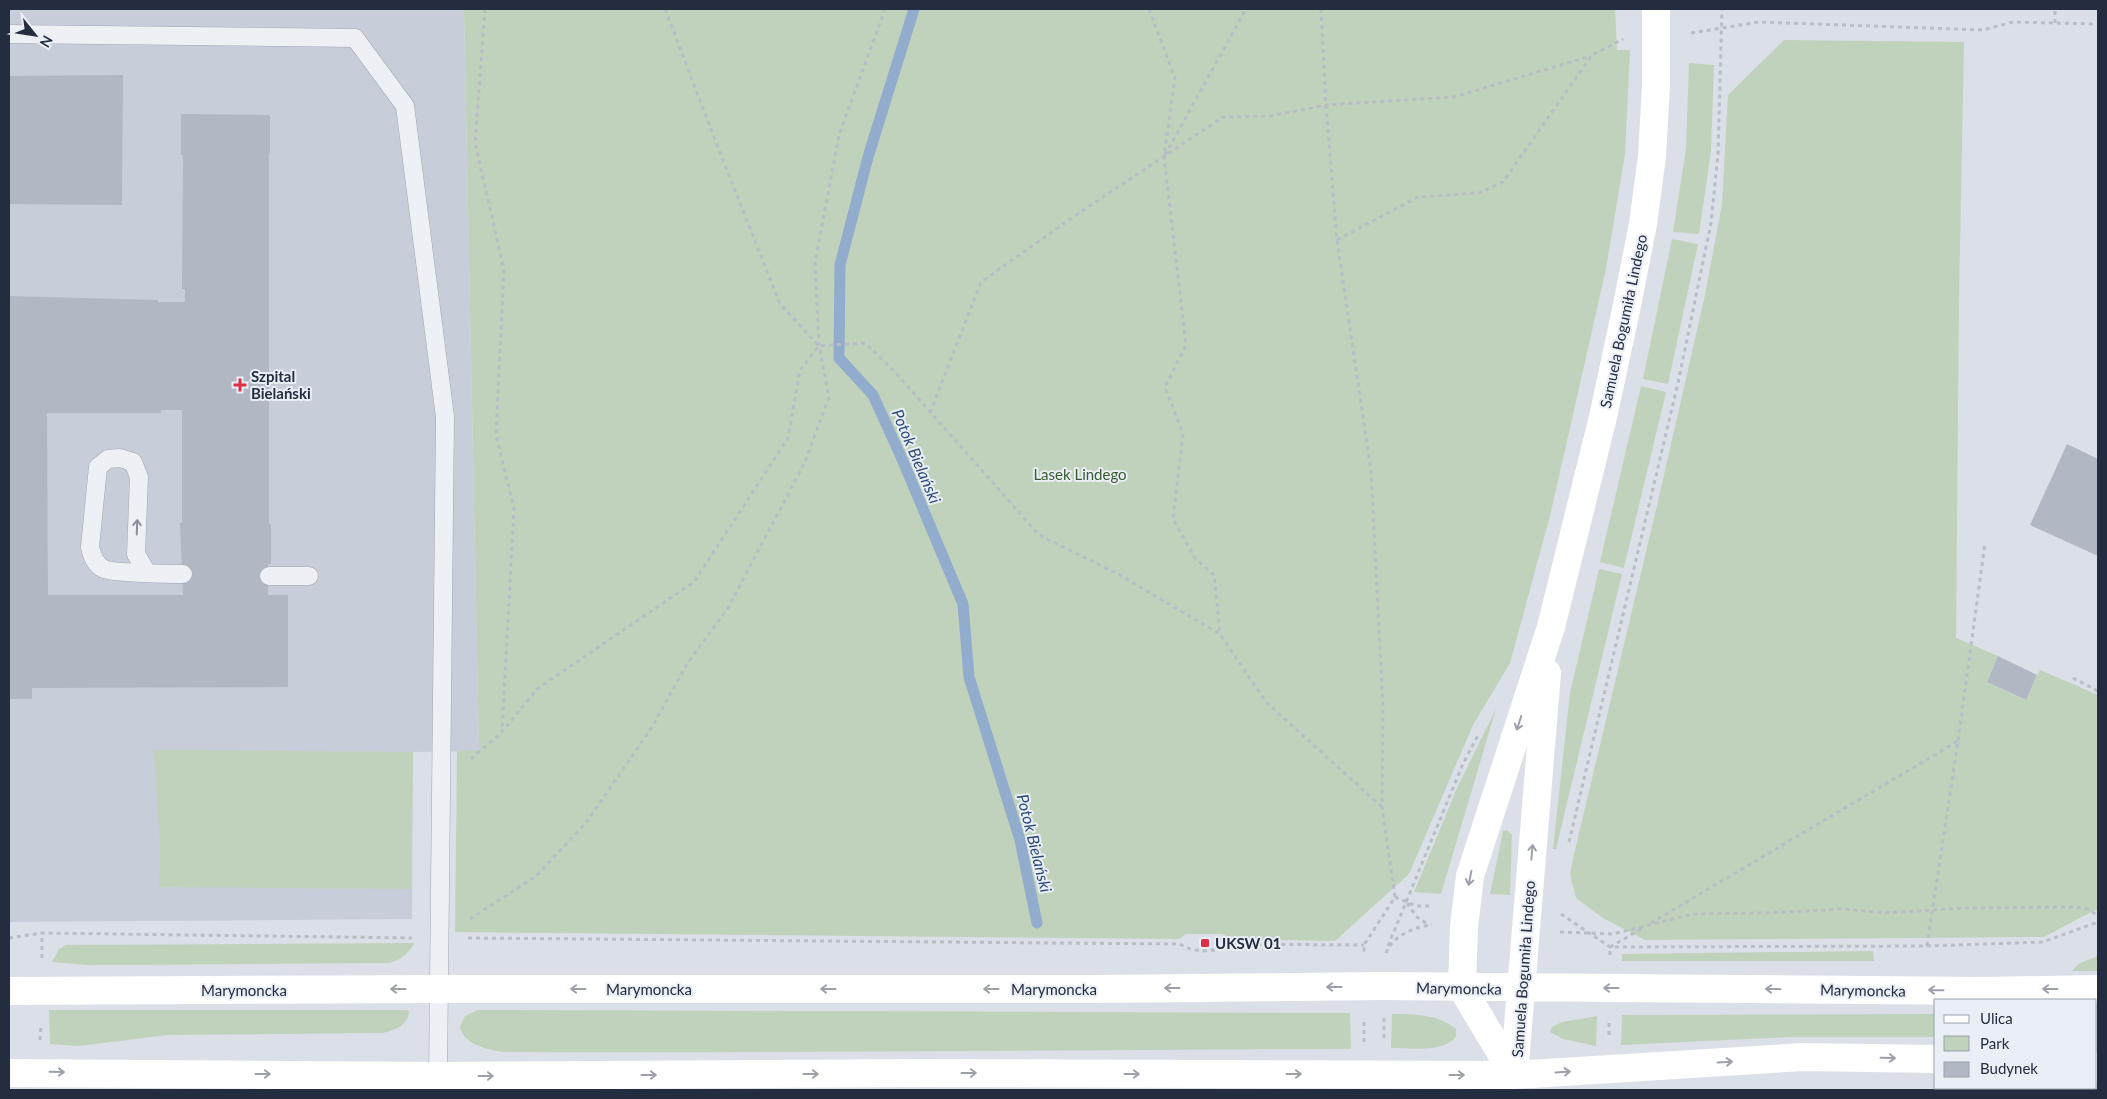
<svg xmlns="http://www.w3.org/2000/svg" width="2107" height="1099" font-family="Lato,sans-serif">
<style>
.built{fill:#c8ced9}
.green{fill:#c0d2bb}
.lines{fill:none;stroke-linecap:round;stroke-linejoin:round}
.stream{stroke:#91accc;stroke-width:11}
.building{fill:#b1b8c4;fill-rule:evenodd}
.lane-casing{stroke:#a0a6b1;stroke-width:19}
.path{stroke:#b9bdc6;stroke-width:3;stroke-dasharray:4 4;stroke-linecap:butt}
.lane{stroke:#eef0f5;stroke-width:18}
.secondary{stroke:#fff;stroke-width:28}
.oneway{stroke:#888e9a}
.oneway2{stroke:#9ca0a9}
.poi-dot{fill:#dc2f46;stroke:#eaeef5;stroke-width:2}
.labels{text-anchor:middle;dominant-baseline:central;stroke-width:4;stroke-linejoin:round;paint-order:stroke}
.street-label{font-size:15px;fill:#232d3f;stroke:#eaeef5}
.poi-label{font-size:15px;font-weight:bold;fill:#232d3f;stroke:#eaeef5;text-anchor:start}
.park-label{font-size:15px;fill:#375c2f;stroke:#eaeef5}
.water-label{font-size:16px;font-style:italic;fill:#294a76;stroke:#eaeef5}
</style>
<rect width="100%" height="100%" fill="#dbdfe7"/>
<path class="built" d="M9,9h455l15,742 -66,1 -1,167 -403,3z"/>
<path class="green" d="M464,9h1151l2,41h13l-5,104 -19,115 -56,247 -40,147 -37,62 -64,149 -74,67 -102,-2 -11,-5h-36l-7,5 -724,-7 2,-181 22,-1z
M1784,40l180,2 -5,257 -3,339 42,18 -11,26 38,18 15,-30 58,25v215l-5,1 -49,26 -399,3 -42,-22 -27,-20 -6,-24 5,-24 81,-340 49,-215 17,-91 6,-109z
M1689,63l25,2 -3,86 -12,83 -26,-2 13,-83z
M1672,239l26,5 -30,140 -25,-5z
M1641,386l25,6 -42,176 -24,-6z
M1599,569l23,5 -66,275h-3l17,-156z
M1496,709l-55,185 -27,-2 43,-104z
M154,750l259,2 -2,137 -252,-2 1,-41z
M1507,830l5,5 -2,60 -20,-1 12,-58 1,-5z
M414,943c-5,11 -14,17 -25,20l-302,2 -35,-3 7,-13 7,-4z
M1873,951l1,10h-252v-7z
M2098,956v15h-26l8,-8z
M49,1010h358l2,2c-1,13 -15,19 -27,21l-215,2 -88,11 -29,-2z
M478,1010l872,3 1,36c-283,1 -566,4 -849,3 -15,-3 -39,-7 -42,-26l5,-10z
M1392,1014c23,0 45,0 64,15v7c-10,17 -48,12 -65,12z
M1936,1014v23h-145l-170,8 1,-30z
M1597,1016l-1,30 -33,-7 -13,-7 2,-5 10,-5z"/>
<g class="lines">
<path class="stream" d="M914,9l-46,148 -28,108 -1,93 34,37 29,64 61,145 6,73 51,163 17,83"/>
</g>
<path class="building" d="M123,75l-1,130 -113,-1v-128z
M181,114l89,1v38h-1v371h2v40h-3v31h20v92l-256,1v11h-23v-403l149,4v2h27v-13h-3l1,-134h-2zM161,410h21v113h-2l3,72h-135l-1,-182h114z
M2067,444l31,15v97l-68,-31z
M1998,656l39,19 -11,25 -39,-18z"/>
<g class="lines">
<defs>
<path id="lane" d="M9,34l346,4 50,68 40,311 -7,659
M147,573l-11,-19 3,-77 -6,-15 -13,-4 -12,1 -10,8 -8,80c2,9 5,18 14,22 8,4 66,5 79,5
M269,576h40"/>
</defs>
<use href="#lane" class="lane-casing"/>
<path class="path" d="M485,9l-10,134 29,127 -8,165 18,73 -12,224
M665,9l52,136 63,159 39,42 46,-3 29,28 145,164 79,39 102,60 46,68 116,105
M1149,9l26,69 -11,79 22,188 -21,42 18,47 -10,85 22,39 19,17 6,58
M1321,9l5,96 11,135 34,231 12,237 -1,99 13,90 -31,48v7
M2055,23v-14
M1691,33l68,-11 224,8 30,-8 85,2
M1165,155l81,-146
M1337,240l81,-43 61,-4 24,-11 89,-127 31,-16
M930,413l51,-131 101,-71 141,-94 47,-1 56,-11 128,-8 137,-41
M2073,678l25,13
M471,759l31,-27 35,-43 157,-107 94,-144 12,-68 19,-24
M1569,842l109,-459 33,-160 7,-69 4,-145
M1395,897l21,9h17
M1407,903l10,14 12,8
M1561,914l49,33 317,-1 116,-4 55,-20
M470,919l66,-43 50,-53 66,-96 35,-63 41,-56 77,-146 24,-65 -10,-51 -4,-83 24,-128 46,-126
M1651,923l307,-182
M1560,932l53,2 80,-20 72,-1 79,-4 41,4 79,-5 112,-1 12,2 10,7
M9,938l33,-5 370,5
M468,938l712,6c13,9 36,9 48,0l136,1
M1388,946l74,-180 17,-33
M1927,946l31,-205 27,-198
M1386,953c5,-16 30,-27 46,-28
M1610,955v-8l31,-18
M42,958v-25
M1384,1018v24
M1609,1035v-14
M40,1040l1,-16
M1364,1042v-21"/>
<use href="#lane" class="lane"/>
<path class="secondary" d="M9,991l429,-2h654l291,-3 601,5 114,-2
M2096,1067h2
M9,1073l429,3 483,-3 593,2 289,-18 133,2
M1514,1075l-52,-87 2,-61 6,-51 81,-249 52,-210 23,-107 17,-86 9,-68 4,-70v-77
M1514,1075l33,-402"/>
</g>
<defs><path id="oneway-shaft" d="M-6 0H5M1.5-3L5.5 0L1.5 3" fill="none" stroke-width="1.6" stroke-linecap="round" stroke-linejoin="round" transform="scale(1.25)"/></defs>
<use class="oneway" href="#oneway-shaft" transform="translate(137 527) rotate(-88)"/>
<g class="oneway2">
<use href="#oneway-shaft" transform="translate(1519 723) rotate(108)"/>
<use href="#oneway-shaft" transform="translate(1532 852) rotate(-85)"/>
<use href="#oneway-shaft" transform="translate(1470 878) rotate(101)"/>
<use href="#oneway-shaft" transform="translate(1334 987) rotate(180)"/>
<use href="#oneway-shaft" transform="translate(1172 988) rotate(180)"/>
<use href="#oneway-shaft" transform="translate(1611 988) rotate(180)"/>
<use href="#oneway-shaft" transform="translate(398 989) rotate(180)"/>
<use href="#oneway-shaft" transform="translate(578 989) rotate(-180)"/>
<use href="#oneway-shaft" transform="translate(828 989) rotate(-180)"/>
<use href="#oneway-shaft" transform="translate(991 989) rotate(-180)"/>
<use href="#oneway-shaft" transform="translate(1773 989) rotate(-179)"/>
<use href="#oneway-shaft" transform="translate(2050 989) rotate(-180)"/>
<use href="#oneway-shaft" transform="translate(1936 990) rotate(-179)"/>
<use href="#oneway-shaft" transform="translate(1888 1058) rotate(1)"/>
<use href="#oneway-shaft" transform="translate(1725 1062) rotate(-3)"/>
<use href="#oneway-shaft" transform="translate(57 1072) rotate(1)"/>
<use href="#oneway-shaft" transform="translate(1563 1072) rotate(-4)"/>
<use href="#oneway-shaft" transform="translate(969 1073)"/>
<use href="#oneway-shaft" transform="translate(263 1074)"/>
<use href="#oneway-shaft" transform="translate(811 1074)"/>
<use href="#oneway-shaft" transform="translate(1132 1074)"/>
<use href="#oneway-shaft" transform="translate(1294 1074)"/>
<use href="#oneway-shaft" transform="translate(649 1075)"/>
<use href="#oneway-shaft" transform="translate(1457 1075)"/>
<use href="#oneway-shaft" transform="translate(486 1076)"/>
</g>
<g class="poi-dot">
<path d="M237.5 377.5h5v5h5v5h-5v5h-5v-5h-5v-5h5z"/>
<rect x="1200" y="938" width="10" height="10" rx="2.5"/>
</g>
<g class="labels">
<g class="street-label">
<text transform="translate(1623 321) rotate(-78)">Samuela Bogumiła Lindego</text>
<text transform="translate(1523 969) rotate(-86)">Samuela Bogumiła Lindego</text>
<text transform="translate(1459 988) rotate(1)">Marymoncka</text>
<text x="649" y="989">Marymoncka</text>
<text x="1054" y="989">Marymoncka</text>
<text x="244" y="990">Marymoncka</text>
<text transform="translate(1863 990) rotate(1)">Marymoncka</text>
</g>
<g class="poi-label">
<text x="251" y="376">Szpital<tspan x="251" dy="17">Bielański</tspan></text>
<text x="1215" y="943">UKSW 01</text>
</g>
<g class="park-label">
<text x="1080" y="474">Lasek Lindego</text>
</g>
<g class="water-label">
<text transform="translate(917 456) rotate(67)">Potok Bielański</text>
<text transform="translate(1035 843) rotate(76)">Potok Bielański</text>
</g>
</g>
<rect width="2107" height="1099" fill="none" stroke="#232d3f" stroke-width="20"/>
<rect x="1934" y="999" width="162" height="90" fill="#eaeef5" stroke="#9aa1ac"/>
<rect x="1944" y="1015" width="25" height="8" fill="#ffffff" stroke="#9aa1ac"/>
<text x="1980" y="1024" font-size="15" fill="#232d3f">Ulica</text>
<rect x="1944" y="1036" width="25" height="15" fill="#c0d2bb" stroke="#9aa1ac"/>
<text x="1980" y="1049" font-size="15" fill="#232d3f">Park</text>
<rect x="1944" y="1062" width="25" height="15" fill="#b1b8c4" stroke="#9aa1ac"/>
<text x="1980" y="1074" font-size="15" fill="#232d3f">Budynek</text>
<g transform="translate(35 35) rotate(120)" stroke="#eaeef5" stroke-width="4" paint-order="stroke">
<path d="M0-4L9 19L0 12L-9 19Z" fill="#232d3f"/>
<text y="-8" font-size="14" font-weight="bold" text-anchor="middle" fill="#232d3f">N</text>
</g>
</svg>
